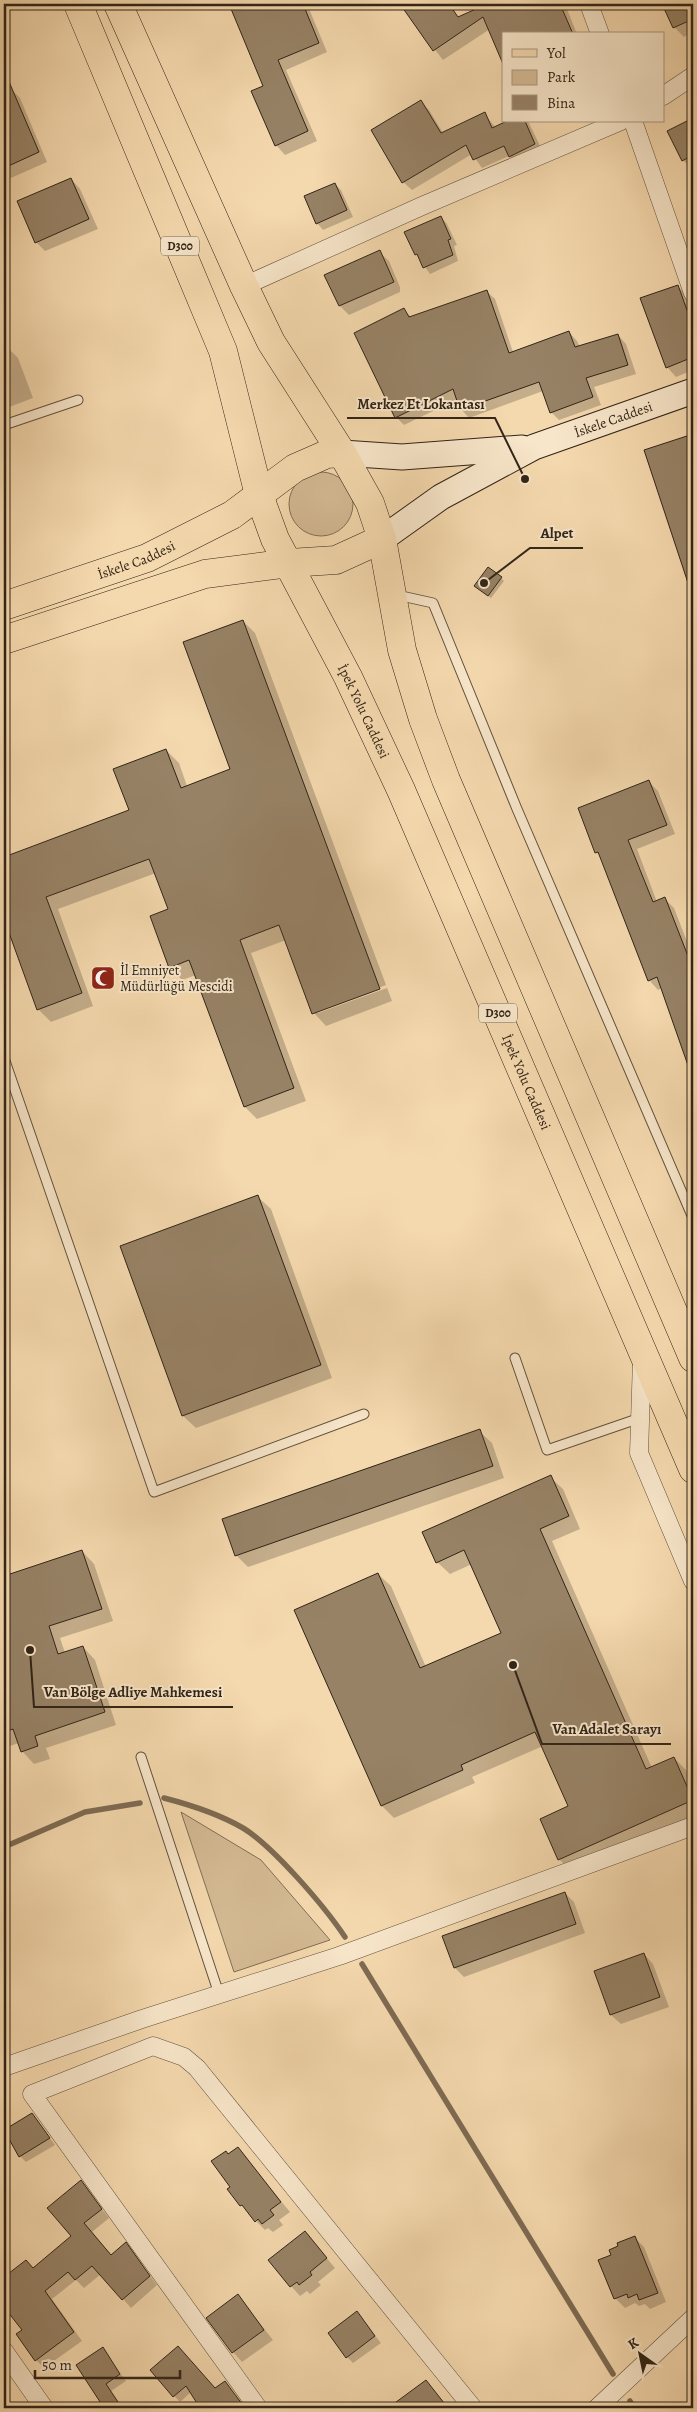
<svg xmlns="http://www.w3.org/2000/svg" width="697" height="2412" font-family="Alegreya,serif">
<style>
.green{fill:#d4ba94;stroke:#826f56}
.shadow{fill:#0003;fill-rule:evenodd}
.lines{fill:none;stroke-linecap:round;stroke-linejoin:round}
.stream{stroke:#7e6b53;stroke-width:5.5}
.building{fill:#978266;stroke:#312417}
.lane-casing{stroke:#62513d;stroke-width:11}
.street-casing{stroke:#62513d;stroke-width:19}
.secondary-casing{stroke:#312417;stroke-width:27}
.primary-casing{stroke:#312417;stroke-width:29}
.highway-casing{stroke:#312417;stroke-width:29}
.lane{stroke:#f8e6ca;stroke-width:9}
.street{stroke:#f8e6ca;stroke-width:18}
.secondary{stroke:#f8e6ca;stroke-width:25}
.primary{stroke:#f5d9ae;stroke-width:28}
.highway{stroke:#f5d9ae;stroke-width:28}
.labels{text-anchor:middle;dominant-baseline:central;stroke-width:4;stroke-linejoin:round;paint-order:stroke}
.shield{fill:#f8e6ca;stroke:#6d5e4d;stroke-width:1}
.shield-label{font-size:12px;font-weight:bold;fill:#312417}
.street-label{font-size:14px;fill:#312417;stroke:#f8e6ca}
.poi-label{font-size:14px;fill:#312417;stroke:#f8e6ca;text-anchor:start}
.leader{fill:none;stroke:#312417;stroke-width:2}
.callout-dot{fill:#312417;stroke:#f8e6ca;stroke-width:2}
.callout-label{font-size:15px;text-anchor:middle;font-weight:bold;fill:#312417;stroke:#f8e6ca;stroke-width:4;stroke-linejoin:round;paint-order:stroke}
</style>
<rect width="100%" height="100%" fill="#f5d9ae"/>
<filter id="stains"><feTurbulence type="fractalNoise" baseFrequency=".004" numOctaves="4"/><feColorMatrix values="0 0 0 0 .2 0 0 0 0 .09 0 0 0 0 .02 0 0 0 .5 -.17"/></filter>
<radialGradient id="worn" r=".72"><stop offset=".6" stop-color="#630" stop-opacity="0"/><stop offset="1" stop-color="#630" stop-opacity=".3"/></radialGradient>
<path class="green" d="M289 504a32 32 0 1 1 64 0a32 32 0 1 1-64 0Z
M181,1812l80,48 69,80 -96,32z"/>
<path class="shadow" d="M231,4h76l20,48 -41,18 31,71 -32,14 -9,-10 -11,-59z
M402,4h53l-36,21z
M490,4h75l12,30h-74v27l-13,-32 -47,31 -21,-27z
M664,4h29v28l-9,5 -10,-10z
M11,89l9,9 27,64 -43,19v-89z
M421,102l8,8 14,23 41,-19 12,14 14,-7h18l15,31 -25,12 -9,-8 -27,12 -10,-14 -60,36 -9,-8z
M693,120v51l-10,-11 -15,-28z
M71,179l9,10 18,40 -53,22 -9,-9z
M335,184l6,6 12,27 -30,13 -6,-7z
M693,197v24l-5,-22z
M441,217l6,7 10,21 -3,1 4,15 -28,13 -14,-20z
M379,252l10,9 11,26v5l-51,23 -9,-9 -14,-30z
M677,286l10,9 6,18v57l-17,7 -9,-10z
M486,291l9,8 18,53 56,-20 8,9 3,6 38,-12 8,9 10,30 -42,13 7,18 -42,15 -8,-8 -8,-21 -74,27 -8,-9 -3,-10 -54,26 -8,-8 8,-107 8,8z
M4,344l14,14 15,40 -29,11z
M693,435v140l-9,-9 -39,-115z
M501,578l3,3 -13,17 -13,-9z
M243,621l12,12 137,368 -66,25 -12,-13 -28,-73 -35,13 55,148 -49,18 -12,-12 -49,-132 -14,5 -12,-13 -1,-57 -13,-37 -98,36 35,97 -42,16 -13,-13 -34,-93v-58l126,-47 36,-61 13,13 8,23 45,-16zM386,985l1,3 -69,25v-2z
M649,782l9,9 17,43 -38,15 20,53 8,-3 9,9 19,49v105l-8,-9 -23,-65 -4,2 -9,-10 -47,-122 -6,-6z
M258,1197l13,12 61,169 -136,50 -13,-12z
M479,1431l13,12 12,35 -256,89 -12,-12z
M550,1477l13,12 17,40 -28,12 100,227 22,-10 12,12 7,17v31l-121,54 -13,-13 11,-52 -27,-61 -71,31 3,6 -81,35 -12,-12 -86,-195 82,-37 13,12 35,81 76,-34 -30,-69 -22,10 -13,-12z
M82,1551l12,13 19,57 -53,17 5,15 18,-6 12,13 21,65 -70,23 4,11 -16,5 -12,-13 -3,-8 -15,5v-171z
M565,1893l9,9 11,31 -121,44 -9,-9z
M644,1954l9,10 16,43 -48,17 -10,-9 -15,-43z
M32,2114l23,31 -29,17 -6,-6z
M237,2148l53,64 -11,8 4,5 -10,7 -5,-4 -3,2 -9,-9 -27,-32 2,-2 -3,-32z
M80,2181l29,37 -17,14 20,24 14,-12 31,41 -26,23 -30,-34 -17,14 -8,-8 -24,19 30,42 -38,27 -8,-8 -12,-30 -20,-25v-26l22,-18 7,8 39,-33z
M305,2232l30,36 -17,14 3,3 -11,9 -3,-3 -7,5 -9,-10z
M634,2237l10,10 22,55 -16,7 -5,-5 -6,2 -4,-3 -10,5 -10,-10z
M238,2296l35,44 -31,22 -9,-10z
M357,2313l24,30 -28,20 -6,-6z
M102,2349l24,32 -15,10 12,17h-17l-29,-43z
M151,2371l64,18 10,-7 21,26h-44l-11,-16 -11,10z
M4,2395l8,13h-8z"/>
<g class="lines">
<path class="stream" d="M164,1798c27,7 55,16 79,30 30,18 82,79 102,109
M4,1847l81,-35 55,-9
M362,1964l251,410
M630,2401l4,7"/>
</g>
<path class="building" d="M229,4h74l16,39 -41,17 30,71 -33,15 -24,-55 12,-5z
M400,4h49l9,13 29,-13h73l13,30h-70v30l-20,-47 -50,34z
M662,4h31v15l-20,9z
M4,70l35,82 -35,16z
M421,100l20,33 44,-21 7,16 15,-7h18l10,23 -26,13 -5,-11 -31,14 -7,-15 -64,38 -31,-53z
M693,118v37l-11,6 -15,-30z
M71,178l18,41 -54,24 -18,-42z
M335,183l12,27 -31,14 -12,-28z
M441,216l10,23 -3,1 5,15 -30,13 -6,-14 -2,1 -11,-23z
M380,250l14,32 -55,24 -15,-31z
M678,285l15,42v30l-27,11 -26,-70z
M487,290l22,63 60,-22 6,16 43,-13 10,31 -42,13 7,19 -43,16 -11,-31 -79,28 -7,-21 -58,29 -41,-85 50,-25 5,9z
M693,434v155h-3l-46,-139z
M488,567l14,10 -14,19 -14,-10z
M243,620l137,369 -68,25 -33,-89 -39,15 54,148 -50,19 -55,-147 -20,8 -19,-52 18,-7 -19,-50 -103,38 36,96 -45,17 -33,-91v-62l125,-47 -16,-41 53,-20 15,39 49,-19 -47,-127z
M649,780l18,45 -39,15 25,62 12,-5 28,72v105h-2l-34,-97 -9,4 -50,-129 -3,1 -17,-45z
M258,1195l63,170 -139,51 -62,-170z
M480,1429l13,37 -258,90 -13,-37z
M551,1475l18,41 -29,13 106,240 28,-12 19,43 -135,60 -18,-41 28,-13 -33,-74 -74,33 2,5 -82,36 -87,-196 84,-37 42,95 81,-35 -37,-83 -28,13 -14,-31z
M82,1550l20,59 -53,17 9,28 25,-8 22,66 -70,24 3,10 -17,6 -8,-23 -9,3v-156z
M565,1892l11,32 -122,44 -12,-32z
M644,1953l16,44 -50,18 -16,-44z
M32,2113l18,25 -31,19 -15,-27z
M238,2147l43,55 -11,8 4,5 -12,9 -4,-5 -3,3 -13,-17 -2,1 -13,-17 3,-2 -19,-26 15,-10 2,3z
M81,2180l21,29 -18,14 27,32 15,-13 24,34 -28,24 -30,-34 -17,14 -7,-8 -23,19 29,41 -39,29 -19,-27 6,-4 -18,-23v-30l22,-17 7,8 38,-32 -24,-28z
M305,2231l22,27 -17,14 2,3 -13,10 -2,-3 -7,5 -22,-27z
M635,2236l23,57 -19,7 -2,-6 -9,4 -1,-4 -13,5 -16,-39 13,-5 -2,-5 9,-4 -1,-3z
M238,2294l26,36 -32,23 -26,-35z
M357,2311l18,25 -29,22 -18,-25z
M178,2346l37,42 10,-7 20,27h-45l-14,-22 -13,11 -23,-27z
M103,2347l17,27 -14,10 16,24h-18l-28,-43z
M426,2380l22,28h-60z"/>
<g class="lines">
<defs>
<path id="lane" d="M4,425l74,-25
M397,595l36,8 84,206 176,409
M4,1058l150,434 210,-78
M515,1358l32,92 93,-32
M141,1757l78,237"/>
<path id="street" d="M589,4l11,30
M663,96l30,-20
M633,121l60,172
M244,286l178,-80 199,-85
M642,1360l-3,93 54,128
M4,2067l138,-48 197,-63 354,-130
M4,2351l40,57
M258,2408l-226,-314 121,-48 31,11 13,11 276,340
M597,2408l96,-90"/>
<g id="secondary">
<path d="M342,453l60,4 120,-9"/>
<path id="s1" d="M382,539l59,-42 93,-50 159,-56"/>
</g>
<g id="primary">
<path id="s2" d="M4,606l143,-48 85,-43 63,-47 32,-14 15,-1"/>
<path d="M4,640l201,-66 84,-11 47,-3 46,-21"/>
</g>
<g id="highway">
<path id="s3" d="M78,4l145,347 36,144 16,44 73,138 53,113 292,679"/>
<path d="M118,4l126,282 27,56 71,111 28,50 12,36 20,111 21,69 23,61 247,578"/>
</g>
</defs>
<use href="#lane" class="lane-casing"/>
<use href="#street" class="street-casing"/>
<use href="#secondary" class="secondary-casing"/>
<use href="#primary" class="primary-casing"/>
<use href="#highway" class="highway-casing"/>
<use href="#lane" class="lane"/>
<use href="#street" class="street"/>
<use href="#secondary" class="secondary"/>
<use href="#primary" class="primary"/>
<use href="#highway" class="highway"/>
</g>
<defs>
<symbol id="mosque-square" viewBox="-11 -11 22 22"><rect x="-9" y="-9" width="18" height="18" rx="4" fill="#8f2418" stroke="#f8e6ca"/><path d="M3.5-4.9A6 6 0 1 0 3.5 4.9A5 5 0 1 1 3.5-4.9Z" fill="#fff"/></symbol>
</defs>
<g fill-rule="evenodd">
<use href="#mosque-square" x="89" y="964" width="28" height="28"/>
</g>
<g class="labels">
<g class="shield">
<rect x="161" y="236.5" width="38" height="19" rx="4"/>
<rect x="479" y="1003.5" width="38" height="19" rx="4"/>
</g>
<g class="shield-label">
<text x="180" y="246">D300</text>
<text x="498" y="1013">D300</text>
</g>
<g class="street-label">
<text stroke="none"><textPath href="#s1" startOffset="262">İskele Caddesi</textPath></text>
<text stroke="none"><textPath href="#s2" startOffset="140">İskele Caddesi</textPath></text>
<text stroke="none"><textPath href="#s3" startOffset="765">İpek Yolu Caddesi</textPath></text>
<text stroke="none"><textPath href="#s3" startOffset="1170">İpek Yolu Caddesi</textPath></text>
</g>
<g class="poi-label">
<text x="120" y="970">İl Emniyet<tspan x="120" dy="16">Müdürlüğü Mescidi</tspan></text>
</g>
</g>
<path class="leader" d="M525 479L495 418H347M484 583L530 548H583M30 1650L34 1707H233M513 1665L542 1744H671"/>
<g class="callout-dot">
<circle cx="525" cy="479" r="5"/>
<circle cx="484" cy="583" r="5"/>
<circle cx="30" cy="1650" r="5"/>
<circle cx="513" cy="1665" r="5"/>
</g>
<g class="callout-label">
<text x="421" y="409">Merkez Et Lokantası</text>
<text x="557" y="538">Alpet</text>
<text x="133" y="1697">Van Bölge Adliye Mahkemesi</text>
<text x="607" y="1734">Van Adalet Sarayı</text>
</g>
<rect width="697" height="2412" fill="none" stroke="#f5d9ae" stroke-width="20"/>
<rect x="5" y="5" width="687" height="2402" fill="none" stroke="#312417" stroke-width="2.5"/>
<rect x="10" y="10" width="677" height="2392" fill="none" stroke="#312417"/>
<rect x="502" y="32" width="162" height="90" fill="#f8e6ca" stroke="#a89882"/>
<rect x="512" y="49" width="25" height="8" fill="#f5d9ae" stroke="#a89882"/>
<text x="547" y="58" font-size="15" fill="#312417">Yol</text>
<rect x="512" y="70" width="25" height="15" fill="#d4ba94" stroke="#a89882"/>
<text x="547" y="82" font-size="15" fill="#312417">Park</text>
<rect x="512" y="95" width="25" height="15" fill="#978266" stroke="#a89882"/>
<text x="547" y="108" font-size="15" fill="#312417">Bina</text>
<g transform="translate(640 2354) rotate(327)" stroke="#f8e6ca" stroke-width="4" paint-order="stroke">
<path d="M0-4L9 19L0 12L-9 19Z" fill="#312417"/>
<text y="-8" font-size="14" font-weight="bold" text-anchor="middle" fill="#312417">K</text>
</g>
<path d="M35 2370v8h145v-8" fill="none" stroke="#312417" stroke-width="2.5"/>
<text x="42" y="2370" font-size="15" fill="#312417" stroke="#f8e6ca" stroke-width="4" paint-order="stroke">50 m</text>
<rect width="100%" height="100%" filter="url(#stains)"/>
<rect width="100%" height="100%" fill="url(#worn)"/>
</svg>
